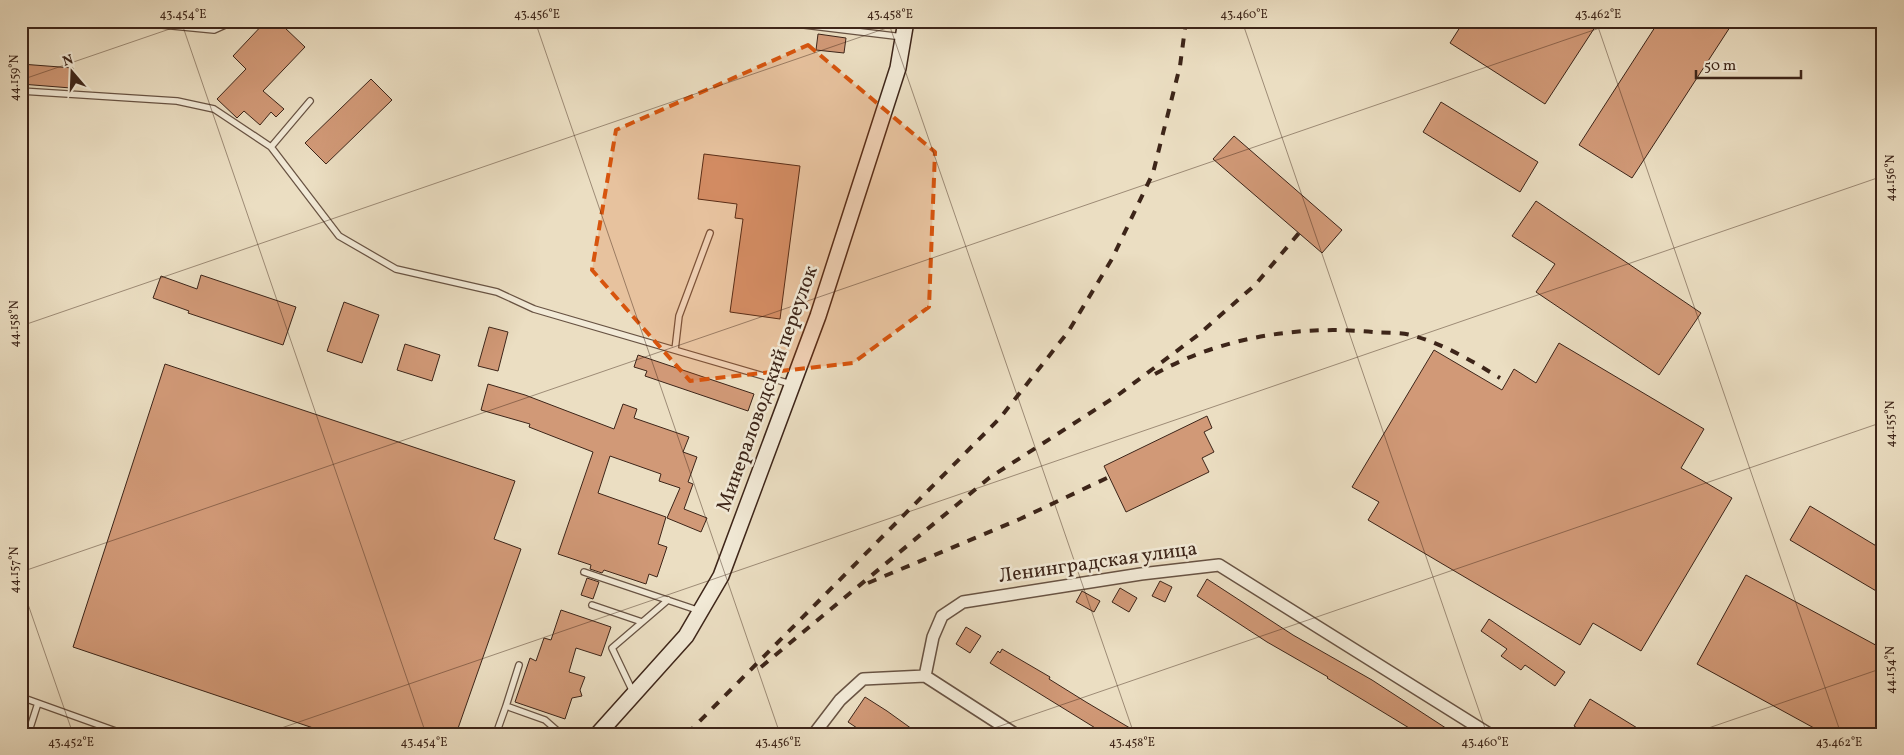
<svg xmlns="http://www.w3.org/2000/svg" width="1904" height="755" font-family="Vollkorn,serif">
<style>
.building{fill:#d19977;stroke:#3d2519}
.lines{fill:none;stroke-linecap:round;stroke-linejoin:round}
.lane-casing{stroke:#685343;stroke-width:8}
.street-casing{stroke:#685343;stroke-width:14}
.secondary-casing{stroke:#3d2519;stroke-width:18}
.lane{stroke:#f2ead7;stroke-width:5.5}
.street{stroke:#f2ead7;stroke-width:11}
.secondary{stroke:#f2ead7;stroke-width:15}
.rail{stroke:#3d2519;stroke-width:4;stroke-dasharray:9 9;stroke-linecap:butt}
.marked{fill:#d7540d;fill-opacity:0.2;stroke:#d7540d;stroke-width:4;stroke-dasharray:10 6;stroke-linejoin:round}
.ticks{fill:none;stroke:#3d2519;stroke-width:1;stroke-opacity:0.45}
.labels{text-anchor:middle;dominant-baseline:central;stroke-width:5;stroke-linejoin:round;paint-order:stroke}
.street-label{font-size:20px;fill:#3d2519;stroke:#f2ead7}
.neatline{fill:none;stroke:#3d2519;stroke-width:2}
.ticks-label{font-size:12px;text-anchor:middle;fill:#3d2519}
</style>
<rect width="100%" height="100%" fill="#ebdec2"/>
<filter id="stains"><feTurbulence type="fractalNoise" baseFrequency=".004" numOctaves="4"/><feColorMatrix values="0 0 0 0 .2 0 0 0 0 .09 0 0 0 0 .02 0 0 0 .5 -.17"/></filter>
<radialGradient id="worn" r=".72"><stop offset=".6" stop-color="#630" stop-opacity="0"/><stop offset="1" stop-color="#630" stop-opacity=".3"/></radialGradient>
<path class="building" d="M266,21h23l-5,6 21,20 -42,44 21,18 -8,8 -5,-5 -11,13 -16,-14 -7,7 -20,-19 29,-30 -13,-13z
M1464,21h135l-54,83 -95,-61z
M1659,21h75l-102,157 -53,-33z
M818,34l28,4 -2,15 -28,-3z
M21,64l52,4 -2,20 -50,-4z
M371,79l21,21 -66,64 -21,-21z
M1441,102l97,60 -18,30 -97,-60z
M1234,136l108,94 -20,23 -109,-94z
M704,154l96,12 -20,153 -50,-7 13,-93 -8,-1 2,-14 -39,-5z
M1536,201l165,112 -42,62 -123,-83 19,-28 -43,-28z
M201,275l95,32 -13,38 -95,-32 1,-2 -36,-13 8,-22 36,13z
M344,302l35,13 -17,48 -35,-12z
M489,327l19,5 -10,39 -20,-5z
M1559,343l145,86 -23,39 51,30 -91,153 -48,-28 -13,22 -212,-125 11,-18 -27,-15 82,-137 68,40 12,-21 22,14z
M405,344l35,11 -8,26 -35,-11z
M638,355l116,39 -6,17 -103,-35 2,-5 -13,-4z
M165,364l350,117 -21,58 27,10 -65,185h-12l-16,-6 -2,6h-95l-258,-87z
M488,384l37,11 89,34 9,-25 14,5 -3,9 55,19 -6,15 14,5 -9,25 5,2 -9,25 23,9 -6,14 -34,-14 13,-30 -21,-7 2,-7 -51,-18 -12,37 68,24 -8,27 9,3 -10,30 -8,-3 -3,10 -42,-14 -2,3 -12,-4 1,-4 -33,-11 35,-102 -64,-25 1,-3 -49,-14z
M1207,416l5,12 -8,4 10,20 -12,6 7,14 -83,40 -22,-46z
M1810,506l73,44v45l-93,-55z
M1746,575l137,74v85h-58l-128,-70z
M587,578l12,4 -6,17 -12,-4z
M1207,579l86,56 79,45 83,54h-36l-92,-56 1,-1 -61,-35 -70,-46z
M1160,581l12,6 -7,15 -13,-6z
M1120,588l17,10 -8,14 -17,-10z
M1082,591l18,10 -6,11 -18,-10z
M561,610l50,17 -10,29 -25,-8 -7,24 16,5 -5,13 2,6 -10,2 -7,21 -50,-17 15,-44 6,3 8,-23 7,2z
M1489,619l76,53 -10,14 -30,-21 -4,5 -20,-14 6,-7 -26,-18z
M966,627l15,9 -11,17 -14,-9z
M1002,649l48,28 -1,2 37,23 54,32h-35l-115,-71 8,-12 2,2z
M865,697l22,14 32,23h-53l-18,-12z
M1590,699l57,35h-61l-12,-8z"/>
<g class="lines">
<defs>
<path id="lane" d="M144,21l8,3 62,6 20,-9
M771,21l132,16
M21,91l156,10 37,8 57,38
M310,101l-39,46 68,89 57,33 101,23 37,17 257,75
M675,350l4,-34 31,-83
M584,572l116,39
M592,605l50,17
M519,665l-13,41 39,14 16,14
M633,692l-21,-44 56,-48
M21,697l103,37
M28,734l10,-31
M496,734l10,-28"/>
<path id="street" d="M925,676l8,-39 9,-21 21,-14 178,-28 78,-9 270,169
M814,734l26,-34 23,-21 62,-3 90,58"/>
<path id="secondary" d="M598,734l88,-98 35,-60 97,-260 80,-248 8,-47"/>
</defs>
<use href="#lane" class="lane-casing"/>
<use href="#street" class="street-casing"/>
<use href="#secondary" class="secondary-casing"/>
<use href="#lane" class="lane"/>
<use href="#street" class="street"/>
<use href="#secondary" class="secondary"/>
<path class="rail" d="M1155,374c66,-37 144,-49 218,-42 12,1 27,0 38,3 33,9 61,26 89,43
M868,583l152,-64 89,-42
M761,667l228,-189 129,-83 80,-60 57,-50 44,-52
M687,734l313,-316 68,-86 44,-73 41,-86 27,-107 6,-45"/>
</g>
<path class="marked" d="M808,45l127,107 -6,155 -76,56 -163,18 -98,-111 24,-140z"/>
<path class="ticks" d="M181,21l245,713M535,21l245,713M888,21l246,713M1242,21l245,713M1596,21l245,713M21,80l172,-59M21,326l886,-305M21,572l1599,-551M21,584l52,150M264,734l1619,-558M977,734l906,-312M1691,734l192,-66"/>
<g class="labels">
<g class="street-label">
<text transform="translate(768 389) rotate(-70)">Минераловодский переулок</text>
<text transform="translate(1098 563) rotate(-8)">Ленинградская улица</text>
</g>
</g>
<rect width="1904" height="755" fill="none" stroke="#ebdec2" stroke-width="55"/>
<g transform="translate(72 72) rotate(341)" stroke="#f2ead7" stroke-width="4" paint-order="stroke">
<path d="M0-4L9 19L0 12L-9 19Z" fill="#3d2519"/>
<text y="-8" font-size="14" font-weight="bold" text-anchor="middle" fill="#3d2519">N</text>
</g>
<path d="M1696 70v8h105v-8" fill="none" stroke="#3d2519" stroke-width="2.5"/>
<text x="1704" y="70" font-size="15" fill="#3d2519" stroke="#f2ead7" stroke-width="4" paint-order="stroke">50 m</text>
<rect x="28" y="28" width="1848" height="700" class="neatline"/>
<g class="ticks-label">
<text x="183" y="18">43.454°E</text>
<text x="537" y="18">43.456°E</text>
<text x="890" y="18">43.458°E</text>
<text x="1244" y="18">43.460°E</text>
<text x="1598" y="18">43.462°E</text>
<text transform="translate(14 78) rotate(-90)" y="4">44.159°N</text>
<text transform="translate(1890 178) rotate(-90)" y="4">44.156°N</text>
<text transform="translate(14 324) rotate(-90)" y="4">44.158°N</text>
<text transform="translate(1890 424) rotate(-90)" y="4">44.155°N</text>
<text transform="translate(14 570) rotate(-90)" y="4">44.157°N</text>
<text transform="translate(1890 670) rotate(-90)" y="4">44.154°N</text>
<text x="71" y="746">43.452°E</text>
<text x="424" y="746">43.454°E</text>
<text x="778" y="746">43.456°E</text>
<text x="1132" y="746">43.458°E</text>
<text x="1485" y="746">43.460°E</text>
<text x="1839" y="746">43.462°E</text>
</g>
<rect width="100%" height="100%" filter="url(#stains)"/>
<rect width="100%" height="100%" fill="url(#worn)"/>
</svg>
